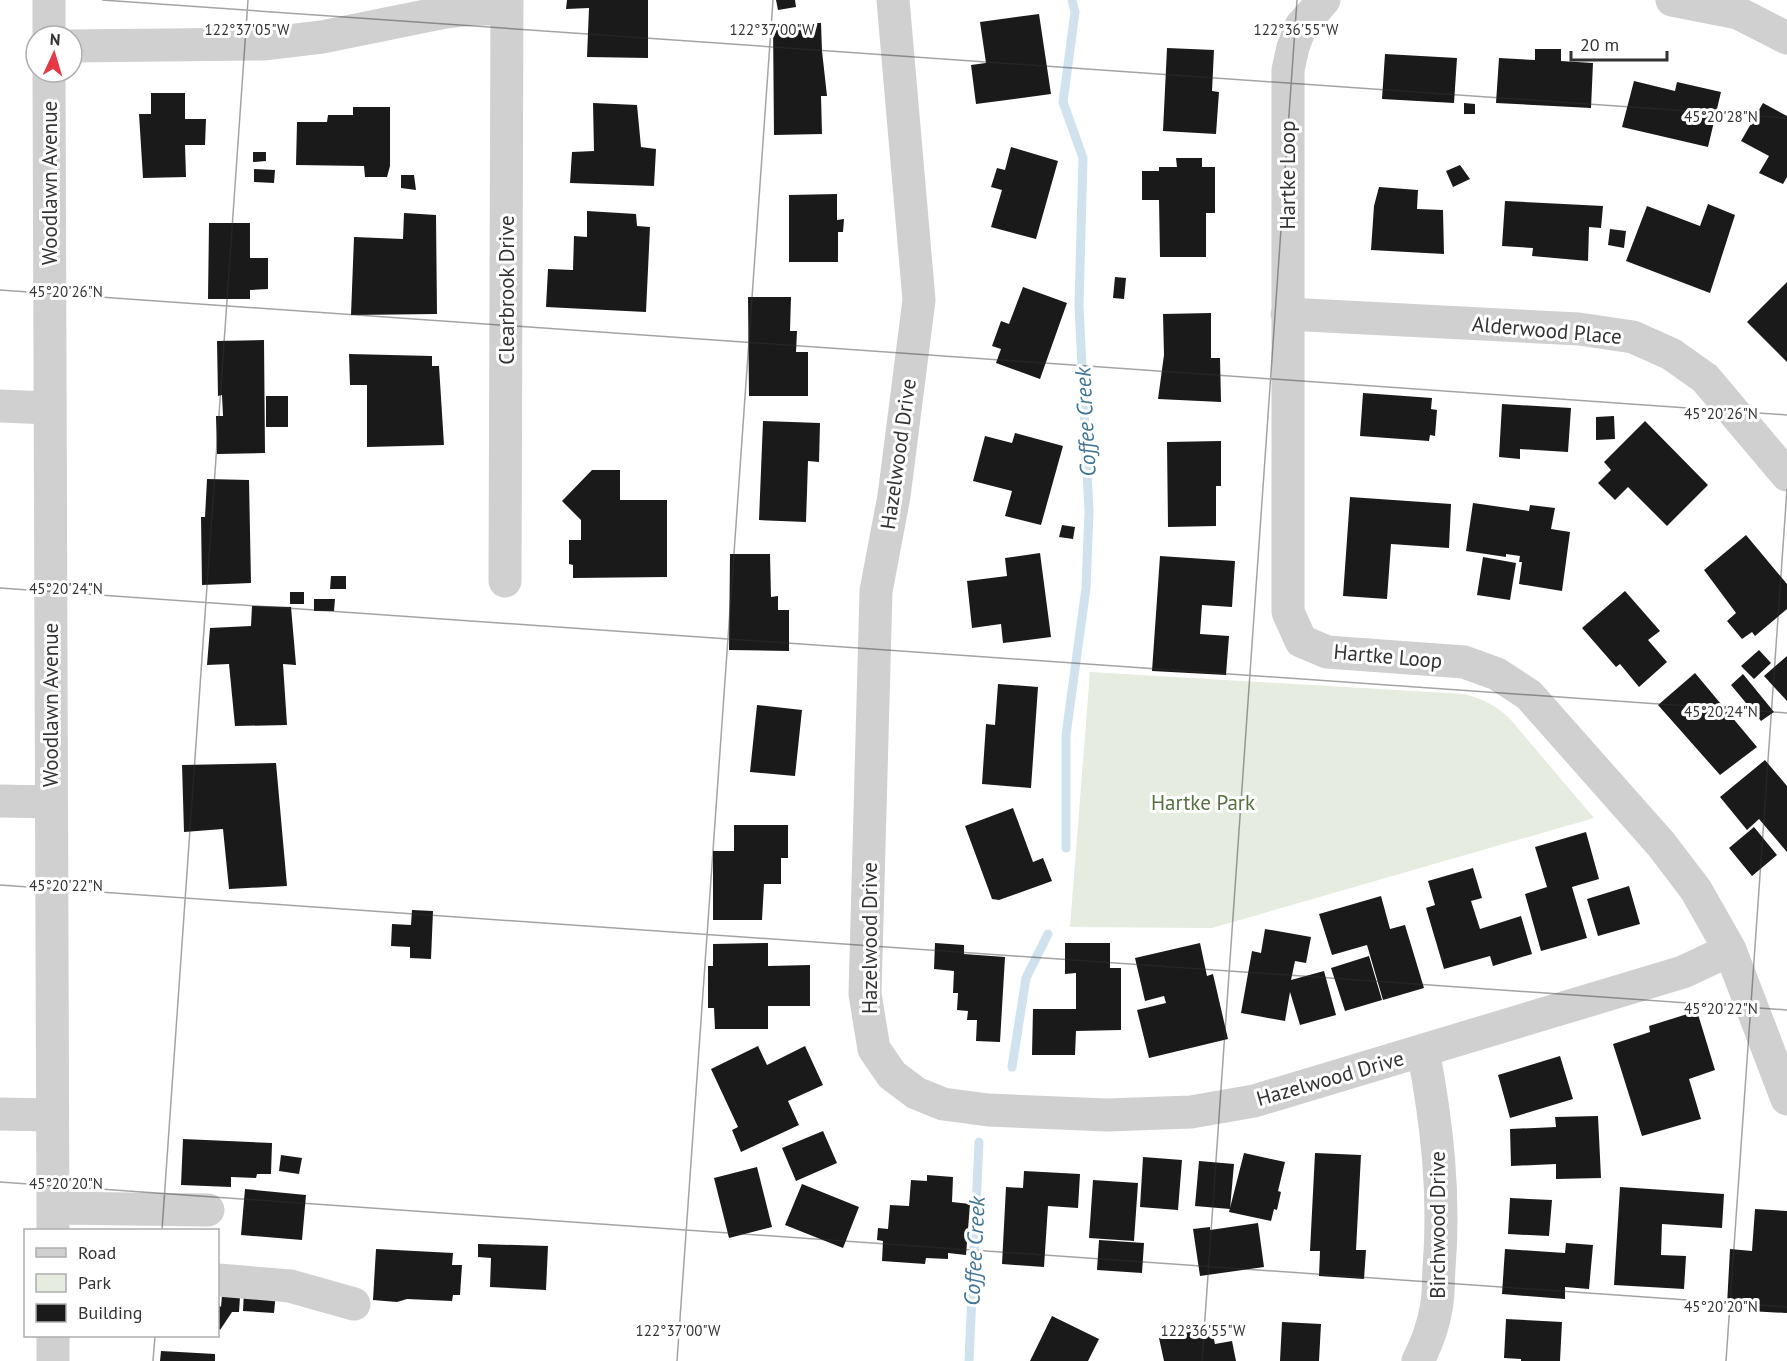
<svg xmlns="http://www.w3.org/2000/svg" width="1787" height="1361" font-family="'PT Sans',sans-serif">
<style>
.green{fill:#e6ecdf}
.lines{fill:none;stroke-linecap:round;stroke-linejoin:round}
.stream{stroke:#cfe2ee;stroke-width:9}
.building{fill:#1a1a1a}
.minor{stroke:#d0d0d0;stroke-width:33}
.ticks{fill:none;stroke:#333;stroke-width:1.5;stroke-opacity:0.45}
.labels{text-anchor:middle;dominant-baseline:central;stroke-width:6;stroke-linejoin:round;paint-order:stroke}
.street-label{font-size:21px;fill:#333;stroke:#fff}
.park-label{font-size:21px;fill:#56703f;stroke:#fff}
.water-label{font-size:22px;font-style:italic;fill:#3f7597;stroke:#fff}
.ticks-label{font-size:15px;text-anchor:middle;fill:#333;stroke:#fff;stroke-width:6;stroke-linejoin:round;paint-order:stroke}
</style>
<rect width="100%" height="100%" fill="#fff"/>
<path class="green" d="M1090,672l374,22c19,5 32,11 46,25l84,99 -382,110 -142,-1z"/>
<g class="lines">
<path class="stream" d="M1066,848v-113l20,-147 3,-76 -10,-207 4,-147 -20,-56 12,-90 -3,-12
M1012,1067l14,-89 22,-44
M969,1361l10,-219"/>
</g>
<path class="building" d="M567,0h81v58l-61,-1 2,-49 -23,1z
M776,0h19l1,7 -18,3z
M1039,14l12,80 -75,10 -5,-39 15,-2 -6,-41z
M773,23h48l1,28 5,45h-6l1,38 -48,1z
M1167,48l47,2 -2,41 7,1 -3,42 -53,-3z
M1535,49h26v12l32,2 -2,45 -95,-5 3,-45 36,2z
M1385,54l72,4 -3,45 -72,-4z
M1634,81l41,10 2,-9 44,10 -13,55 -86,-20z
M151,93h34v26h21l-1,26h-20l1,32 -43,1 -4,-64h12z
M593,103l44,2 4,42 15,2 -2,37 -84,-3 2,-31 22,-1z
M1464,103l11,1v10h-11z
M1763,103l24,13v61l-4,7 -24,-11 10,-17 -28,-15z
M353,107h37v59l-3,11h-22l-1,-11 -68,-1 1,-43h30l1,-7h25z
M1011,147l47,14 -22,78 -45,-12 11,-37 -11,-3 6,-19 8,2z
M253,152h13v9l-13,1z
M1176,158h26v9h13v46h-9v44h-46l-1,-57h-17v-29h17v-4h18z
M1460,165l10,14 -17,8 -7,-16z
M254,169l21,1 -1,13 -20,-1z
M401,175h13l2,15 -15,-2z
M1379,187l39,3 -1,19 26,1 1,44 -73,-4 3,-44z
M837,194v26l7,-1 -1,13h-5v30h-49v-67z
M1505,201l98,5 -2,22 -12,-1 -1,34 -56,-5 1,-8 -31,-2z
M1708,204l27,11 -25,78 -84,-32 21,-55 53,20z
M587,211l49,3 1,12 13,1 -4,85 -100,-5 2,-38 25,1 1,-34 13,1z
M404,213l32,2 1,99 -86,1 3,-78 49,2z
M209,223h41v35h18v31l-18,1v9h-42z
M1610,229l16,2 -2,17 -16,-3z
M1115,277l11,1 -2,21 -11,-1z
M1787,282v80l-40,-40z
M1023,287l44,16 -27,76 -44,-16 5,-14 -9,-3 9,-25 8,3z
M748,297h43l-1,34h7l-1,21h12v44h-59z
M1211,313v45h9l1,44 -63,-3 6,-44 -1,-41z
M264,340l1,113 -48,1 -1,-38h7l-1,-21 -4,1 -1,-55z
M349,354l83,2v10h7l5,79 -77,2v-62h-17z
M1363,393l69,5 -1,11 6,1 -2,26 -5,-1 -1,6 -69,-5z
M266,396h22v31h-22z
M1502,404l69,4 -3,44 -48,-3v10l-21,-2z
M1614,416l1,23 -19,1v-23z
M763,421l57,2 -1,39 -11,-1 -2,61 -47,-2z
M1645,421l63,64 -41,41 -39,-39 -13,13 -17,-17 13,-13 -7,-8z
M1015,433l48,13 -22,79 -36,-9 7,-25 -39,-10 12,-45 27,7z
M1221,441v45h-5v40l-48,1 -1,-85z
M592,470h28v30h47v77l-94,1v-13l-4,-1v-24h12v-20l-19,-19z
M207,479l42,1 2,103 -49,2 -1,-68h4z
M1350,497l101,7 -2,44 -58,-4 -4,55 -44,-3z
M1473,503l56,8 1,-6 25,3 -4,21 19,3 -8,59 -43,-7 3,-22h-3l1,-6 -14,-2v3l-40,-6z
M1062,525l13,2 -2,12 -14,-2z
M1746,535l41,49v25l-32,27 -3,-4 -10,7 -15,-18 9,-8 -32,-43z
M1040,553l11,84 -48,6 -2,-19 -29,4 -5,-47 40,-5 -2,-18z
M730,554h40l1,43 7,-1v14h11v41l-60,-1z
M1160,556l75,5 -3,46 -30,-2 -2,29 29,2 -3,39 -74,-4z
M1483,557l33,6 -6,37 -33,-5z
M331,576h15v13h-16z
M1625,591l35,40 -12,9 19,22 -28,25 -19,-23 -4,3 -34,-39z
M290,592h14v12h-14z
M314,599h21l-1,12h-20z
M252,606l39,1 5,58 -13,-1 4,61 -52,1 -6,-62 -22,1 3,-37 41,-2z
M1759,650l12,13 -17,16 -13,-13z
M1787,656v45l-23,-25z
M1695,673l62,74 -37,28 -62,-70z
M1743,674l31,38 -13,9 -30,-36z
M998,684l40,3 -7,101 -49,-4 4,-60 9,1z
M757,705l45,5 -7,66 -45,-4z
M1765,760l22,26v66l-28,-33 -12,11 -27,-33z
M276,763l11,123 -58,3 -6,-60 -39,3 -2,-67z
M1013,808l20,54 10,-4 9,23 -53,19 -7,-1 -27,-73z
M734,825h54v33h-7v26h-17l-2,36h-49v-69h21z
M1754,827l23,28 -25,21 -23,-28z
M1586,832l13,47 -27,8 15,51 -46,13 -16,-57 22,-7 -12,-40z
M1473,868l9,30 -11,3 9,28 41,-13 11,38 -39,12 -3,-10 -46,13 -18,-61 9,-3 -7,-24z
M1629,886l11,38 -42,12 -11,-37z
M1381,896l9,33 15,-4 19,63 -41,12 -16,-55 -35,10 -13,-41z
M412,910l21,1 -2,48 -21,-1v-11l-19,-1 1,-22 19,1z
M1265,929l46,8 -5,26 -11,-2 -4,19 33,-9 12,44 -36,10 -10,-33 -5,29 -44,-8 11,-62 9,2z
M768,943v23l42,-1v41h-42v23h-53l-1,-21h-6v-42h5v-22z
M935,943l29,2v9l41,3 -5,85 -24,-1 1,-21h-10l1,-9 -11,-1 1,-17h-5l1,-22 -20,-2z
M1065,943h45v25h11v62l-45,1 -1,24h-43l1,-46h43v-36l-11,1z
M1200,943l7,33 6,-2 15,65 -79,19 -12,-48 29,-7 -2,-7 -19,5 -10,-43z
M1369,956l13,44 -37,11 -14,-43z
M1697,1011l18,59 -26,9 12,40 -59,17 -29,-92 37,-12 -1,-6z
M758,1046l9,19 38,-19 18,39 -35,16 11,24 -58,27 -9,-22 6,-3 -27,-58z
M1560,1056l13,43 -63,19 -12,-43z
M1598,1116l3,62 -45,1v-15l-45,2 -1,-37 46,-2 -1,-10z
M823,1131l14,32 -41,18 -14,-33z
M183,1139l89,4 -1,31h-14l-1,4 -25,-1v10l-50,-2z
M1244,1153l41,9 -7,29 3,1 -4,18 -3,-1 -3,12 -42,-9z
M1315,1153l46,2 -5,95h10l-2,29 -45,-3 1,-25h-10z
M281,1155l21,3 -3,16 -20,-3z
M1143,1157l39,3 -4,50 -38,-3z
M1199,1161l35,3 -4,45 -35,-3z
M757,1167l15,60 -43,11 -15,-60z
M1024,1171l56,3 -2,34 -30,-2 -4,61 -42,-3 4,-77 17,1z
M927,1175l26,2 -1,25 18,2 -4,51 -18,-2v6l-22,-1 -1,6 -43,-3 1,-20 -6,-1 1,-12 10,1 2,-24 19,1 2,-26 16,1z
M1093,1180l45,3 -4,58 -45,-3z
M802,1184l57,23 -16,41 -58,-23z
M1620,1187l104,7 -2,34 -60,-4 -1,31 25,1 -2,33 -70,-4z
M245,1189l61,6 -4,45 -61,-5z
M1510,1198l42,2 -3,36 -41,-2z
M1755,1209l32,2v102l-38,-2 1,-5 -23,-1 3,-56 22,2z
M1258,1223l6,44 -64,9 -7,-47 17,-2v3z
M1099,1240l45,3 -2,30 -45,-3z
M1566,1243l27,2 -4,44 -24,-2v12l-63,-5 3,-45 60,4z
M478,1244l70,2 -2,44 -56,-3 1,-29 -13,-1z
M376,1249l77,4 -1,12h10l-2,30h-7l-1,6 -45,-2 -10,3 -24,-2z
M244,1290l32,2 -2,21 -31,-2z
M222,1295l18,2 -1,15h-7l-12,18 -2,-2v-24l3,3z
M1052,1316l47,23 -11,22h-58z
M1506,1319l56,3 -2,39h-39v-2l-17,-1z
M1282,1322l39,2 -2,37h-39z
M1195,1331l1,7 17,-3 2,9 17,-3 4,20h-72l-5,-23z
M161,1351l54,3v7h-55z"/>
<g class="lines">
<path class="minor" d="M49,0v36
M893,0l26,300 -25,196 -18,95 -11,403 9,55 18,26 24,18 27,11 45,6 119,5 84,-3 63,-11 429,-129 47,-22
M1324,0l-23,26 -8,21 -5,23v542l13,29 26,11 137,10 33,12 32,21 132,149 35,46 34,60 57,149
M1672,0l66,13 49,25
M72,46l191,-2 59,-7 123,-25 26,-3h36
M49,72l4,1158
M1287,314l292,15 54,8 38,17 34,24 82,97
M0,406l49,2
M505,581l2,-581
M0,801l51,1
M0,1114l52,1
M53,1208l155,2
M218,1280l72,6 64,18
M53,1336v25
M1418,1361c8,-16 15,-34 18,-52 3,-13 2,-27 3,-41 6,-74 -2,-145 -16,-218"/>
</g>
<path class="ticks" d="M102,0l1685,118M0,290l1787,125M0,588l1787,125M0,885l1787,125M0,1182l1787,125M162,1230l86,-1230M153,1361l2,-25M677,1361l96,-1361M1202,1361l95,-1361M1726,1361l61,-872"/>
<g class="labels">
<g class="street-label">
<text transform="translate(1287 175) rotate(-90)">Hartke Loop</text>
<text transform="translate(49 183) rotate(-90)">Woodlawn Avenue</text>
<text transform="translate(506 290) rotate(-90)">Clearbrook Drive</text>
<text transform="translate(1547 330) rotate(5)">Alderwood Place</text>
<text transform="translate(898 454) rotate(-82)">Hazelwood Drive</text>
<text transform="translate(1388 656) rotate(5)">Hartke Loop</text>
<text transform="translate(50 705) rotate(-90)">Woodlawn Avenue</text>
<text transform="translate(869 938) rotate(-90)">Hazelwood Drive</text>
<text transform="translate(1330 1078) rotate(-16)">Hazelwood Drive</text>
<text transform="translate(1437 1225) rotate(-90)">Birchwood Drive</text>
</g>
<g class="park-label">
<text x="1203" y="802">Hartke Park</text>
</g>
<g class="water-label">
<text transform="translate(1085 422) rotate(-93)">Coffee Creek</text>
<text transform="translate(974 1251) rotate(-87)">Coffee Creek</text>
</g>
</g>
<g class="ticks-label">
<text x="247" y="35">122°37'05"W</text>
<text x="772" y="35">122°37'00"W</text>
<text x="1296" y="35">122°36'55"W</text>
<text x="1721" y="122">45°20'28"N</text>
<text x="66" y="297">45°20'26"N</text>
<text x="1721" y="419">45°20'26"N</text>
<text x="66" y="594">45°20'24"N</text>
<text x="1721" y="717">45°20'24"N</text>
<text x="66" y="891">45°20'22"N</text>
<text x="1721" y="1014">45°20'22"N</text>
<text x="66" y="1189">45°20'20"N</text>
<text x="1721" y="1312">45°20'20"N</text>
<text x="678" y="1336">122°37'00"W</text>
<text x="1203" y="1336">122°36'55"W</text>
</g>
<rect x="24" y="1229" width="195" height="108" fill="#ffffff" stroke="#adadad" stroke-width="1.5"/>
<rect x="36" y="1248" width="30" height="9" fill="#d0d0d0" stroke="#adadad" stroke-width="1.5"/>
<text x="78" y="1259" font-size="18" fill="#333333">Road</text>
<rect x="36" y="1274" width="30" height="18" fill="#e6ecdf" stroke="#adadad" stroke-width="1.5"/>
<text x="78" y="1289" font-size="18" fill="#333333">Park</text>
<rect x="36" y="1304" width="30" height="18" fill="#1a1a1a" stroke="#adadad" stroke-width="1.5"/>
<text x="78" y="1319" font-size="18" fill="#333333">Building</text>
<g transform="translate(54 54) rotate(4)"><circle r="28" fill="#ffffff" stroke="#adadad" stroke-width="1.5"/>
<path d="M0-4.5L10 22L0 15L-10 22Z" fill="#e63946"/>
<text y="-9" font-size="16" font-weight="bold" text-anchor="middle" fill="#333333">N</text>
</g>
<path d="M1571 51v9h96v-9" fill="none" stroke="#333333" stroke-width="3"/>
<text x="1580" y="51" font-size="18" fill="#333333" stroke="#ffffff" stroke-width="4.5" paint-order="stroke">20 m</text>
</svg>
